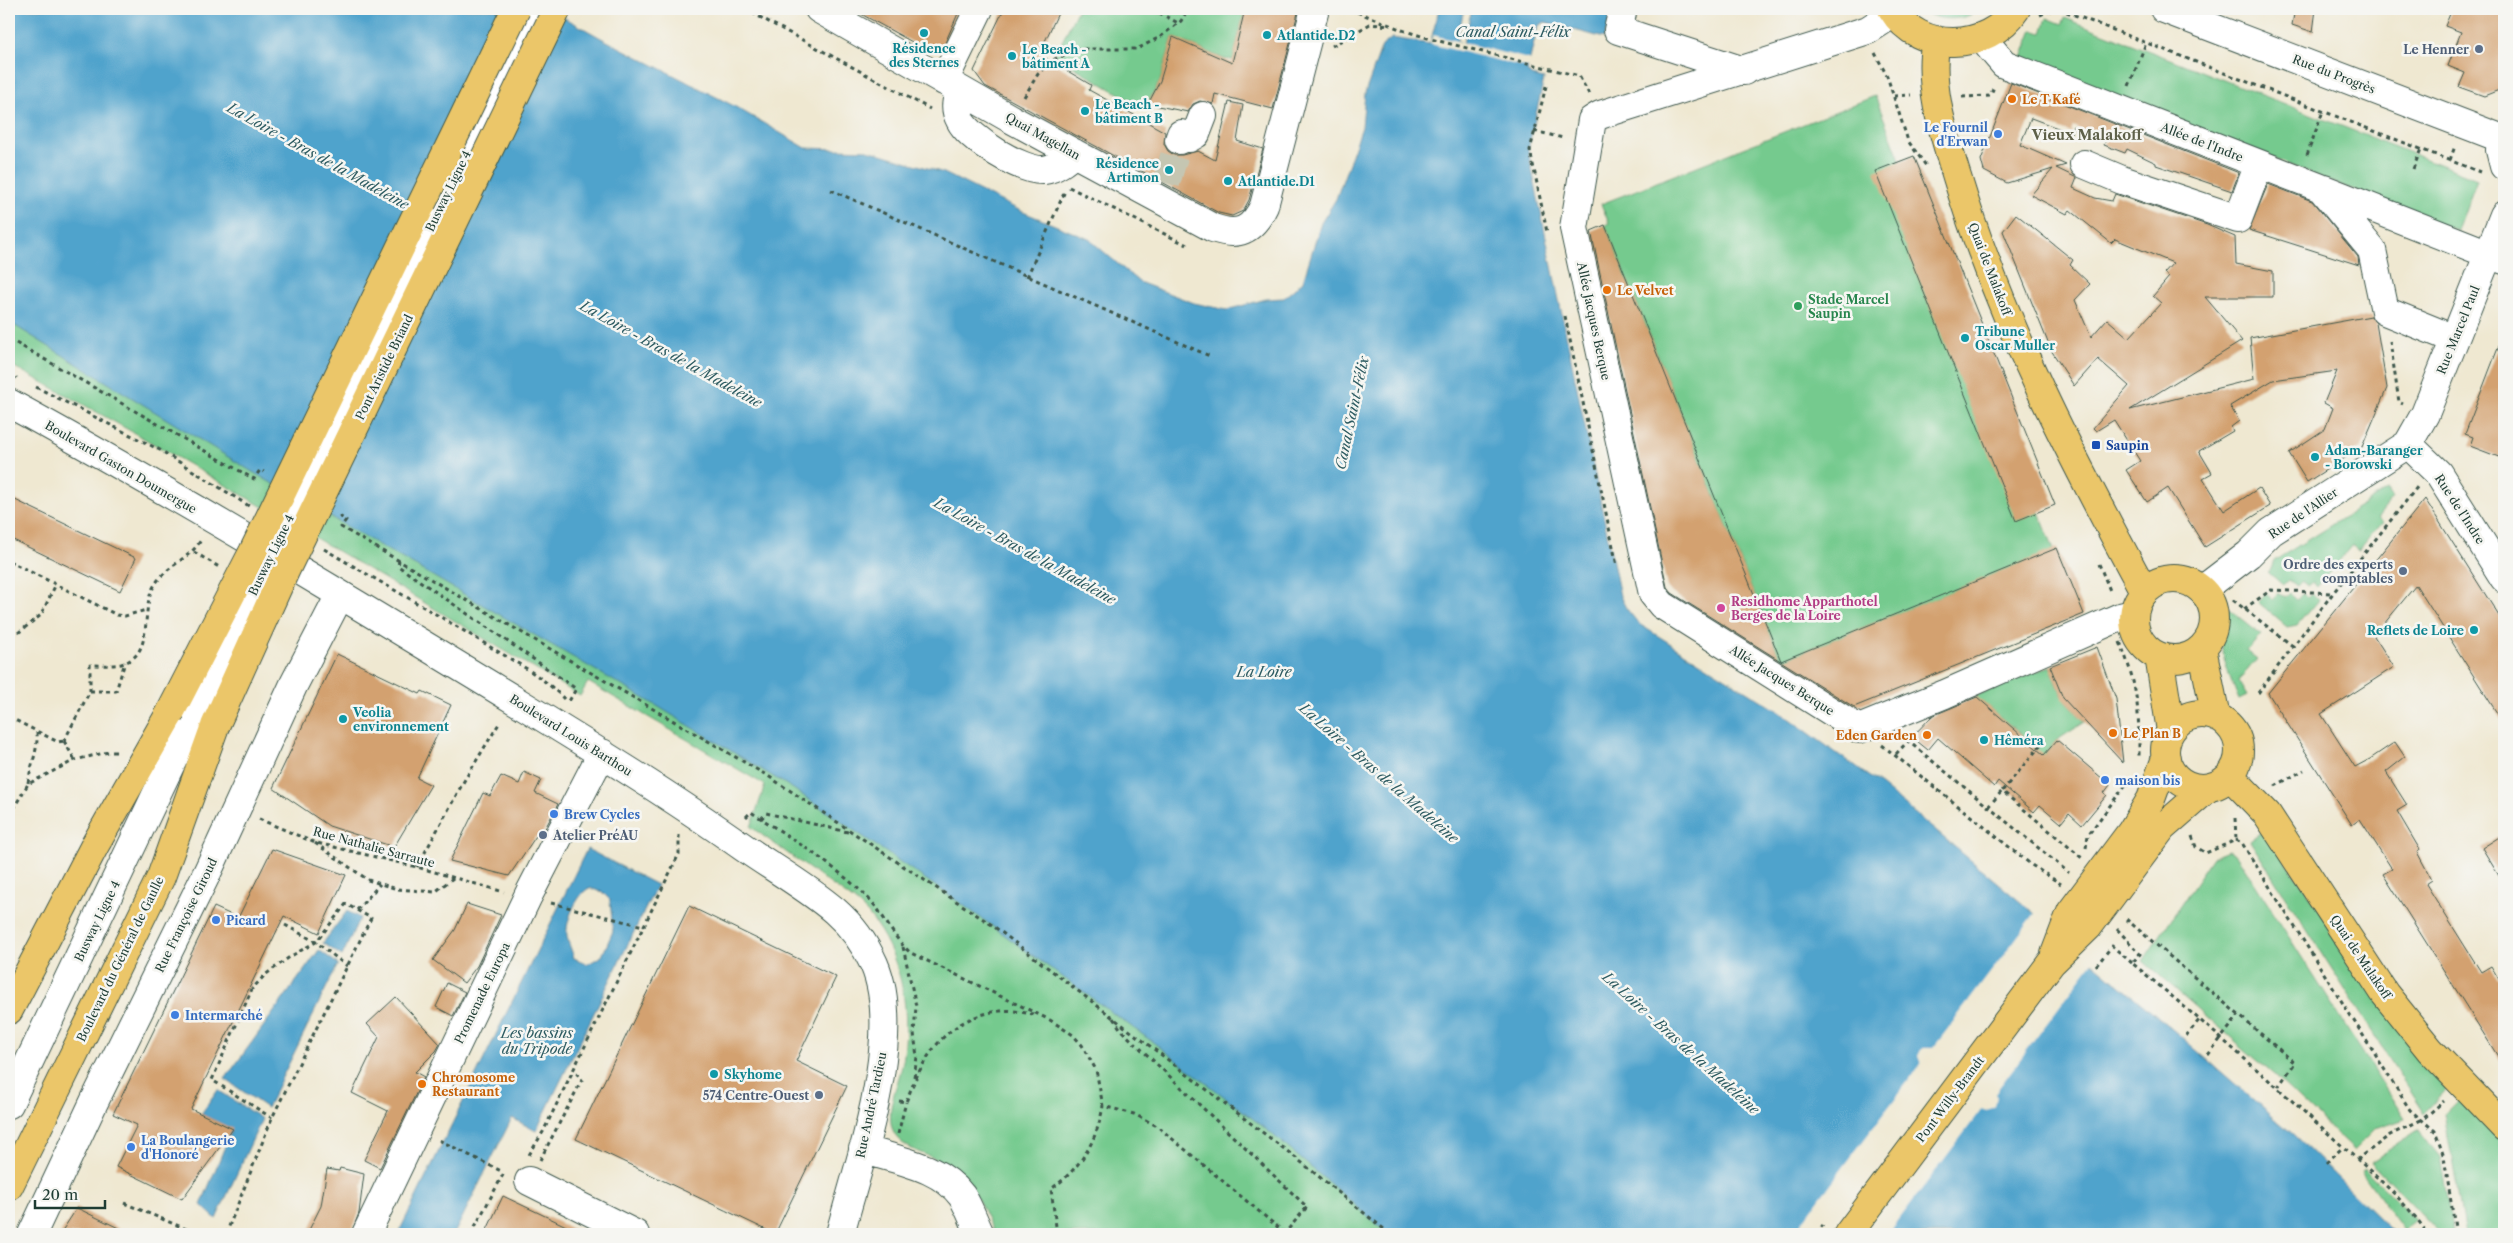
<svg xmlns="http://www.w3.org/2000/svg" width="2513" height="1243" font-family="'Libre Caslon Text',serif">
<style>
.green{fill:#74ca8e;stroke:#4a8461}
.water{fill:#50a3cc;stroke:#387080;fill-rule:evenodd}
.pier{fill:#efe8d1}
.building{fill:#d3a170}
.lines{fill:none;stroke-linecap:round;stroke-linejoin:round}
.minor-tunnel{stroke:#c5c6b2;stroke-width:28;stroke-dasharray:28 14;stroke-linecap:butt}
.minor-casing{stroke:#3e574c;stroke-width:30}
.major-casing{stroke:#3e574c;stroke-width:30}
.path{stroke:#3e574c;stroke-width:3;stroke-dasharray:4 4;stroke-linecap:butt}
.minor{stroke:#fff;stroke-width:28}
.major{stroke:#ebc669;stroke-width:28}
.minor-bridge-casing{stroke:#3e574c;stroke-width:30;stroke-linecap:butt}
.major-bridge-casing{stroke:#3e574c;stroke-width:30;stroke-linecap:butt}
.minor-bridge{stroke:#fff;stroke-width:28}
.major-bridge{stroke:#ebc669;stroke-width:28}
.culture-dot{fill:#0f9aa8;stroke:#f6f6f2;stroke-width:2}
.service-dot{fill:#5c6f8a;stroke:#f6f6f2;stroke-width:2}
.food-dot{fill:#e8710a;stroke:#f6f6f2;stroke-width:2}
.shop-dot{fill:#3f7fe0;stroke:#f6f6f2;stroke-width:2}
.leisure-dot{fill:#2e9e5b;stroke:#f6f6f2;stroke-width:2}
.transit-dot{fill:#1a4fb4;stroke:#f6f6f2;stroke-width:2}
.hotel-dot{fill:#d1479c;stroke:#f6f6f2;stroke-width:2}
.labels{text-anchor:middle;dominant-baseline:central;stroke-width:5;stroke-linejoin:round;paint-order:stroke}
.culture-label{font-size:12px;font-weight:bold;fill:#0d838f;stroke:#f6f6f2;text-anchor:start}
.service-label{font-size:12px;font-weight:bold;fill:#4e5e75;stroke:#f6f6f2;text-anchor:end}
.street-label{font-size:12px;fill:#1f3d34;stroke:#f6f6f2}
.food-label{font-size:12px;font-weight:bold;fill:#c56008;stroke:#f6f6f2;text-anchor:start}
.shop-label{font-size:12px;font-weight:bold;fill:#366cbe;stroke:#f6f6f2;text-anchor:start}
.leisure-label{font-size:12px;font-weight:bold;fill:#27864d;stroke:#f6f6f2;text-anchor:start}
.transit-label{font-size:12px;font-weight:bold;fill:#164399;stroke:#f6f6f2;text-anchor:start}
.hotel-label{font-size:12px;font-weight:bold;fill:#b23c85;stroke:#f6f6f2;text-anchor:start}
.water-label{font-size:14px;font-style:italic;fill:#2e5c62;stroke:#f6f6f2}
.neighbourhood-label{font-size:14px;font-weight:bold;fill:#5e6049;stroke:#f6f6f2}
</style>
<rect width="100%" height="100%" fill="#f6f6f2"/>
<filter id="ink" filterUnits="userSpaceOnUse"><feTurbulence type="fractalNoise" baseFrequency=".02" numOctaves="2"/><feDisplacementMap in="SourceGraphic" scale="10" xChannelSelector="R" yChannelSelector="G"/><feConvolveMatrix kernelMatrix="1 2 1 2 8 2 1 2 1" color-interpolation-filters="sRGB"/></filter>
<filter id="wash" filterUnits="userSpaceOnUse"><feTurbulence type="fractalNoise" baseFrequency=".0096" numOctaves="4" result="noise"/><feDisplacementMap in="SourceGraphic" scale="20" xChannelSelector="R" yChannelSelector="G"/><feGaussianBlur stdDeviation="1.12" result="paint"/><feColorMatrix in="noise" values="0 0 0 0 0 0 0 0 0 0 0 0 0 0 0 0 0 1.4 0 .05"/><feComposite in="paint" operator="in"/></filter>
<g filter="url(#wash)">
<rect width="100%" height="100%" fill="#efe8d1"/>
<path class="green" d="M1078,9h167l-12,51 -9,-1 -51,-22 -13,44 -15,28 -90,-53z
M1920,9h61c-18,13 -44,13 -61,0z
M2047,18l15,6 3,-6 412,161 -19,52 -437,-171 12,-30 9,3z
M1875,96l179,454 -273,111 -176,-436 4,-2 -8,-19z
M9,322l242,149 403,233 138,84 164,112 201,145 108,83 124,106h-394c-13,-25 -23,-55 -48,-70 -15,-9 -47,-14 -54,-33 -9,-25 9,-52 11,-77 6,-49 -3,-99 -35,-139 -12,-14 -29,-24 -44,-35 -25,-18 -49,-35 -74,-53l14,-42 -177,-103 -8,14c-189,-113 -377,-228 -571,-332z
M2387,490l6,8 -16,20 5,4 -23,28 -7,-5 -35,42 -4,-5 -5,4 -7,-5 -5,5 -8,-6 -5,5 -15,-13 3,-3 3,-8z
M2266,593l7,6 5,-6 7,5 5,-5 7,6 5,-6 6,5 4,-4 6,6 -21,25 -10,2 -29,-25z
M2225,606l36,29 -14,16 10,8 -19,22 9,15 -8,4c-12,-30 -26,-61 -14,-94z
M2050,666l13,32 22,24 -28,18 -45,53 -13,-12 32,-38 -56,-47z
M2261,833l11,10 176,245 -24,25 -174,-272z
M2228,851l9,5 4,6 164,257 -29,10 -22,22 -81,-77 -130,-113 70,-104z
M2459,1098l45,46v90h-39l-21,-121z
M2418,1130l22,27 13,77h-12l-70,-72z
M2365,1169l51,51 -11,12 -44,-61z"/>
<path class="water" d="M9,9h540l54,30 131,67 72,42 62,2 76,23 79,39 66,27 50,43 55,21 33,7 39,-11 18,-1 19,-17 18,-58 15,-24 26,-72 3,-34 17,-47 10,-8 38,6 9,-35h25l-7,32 6,2 9,-34h141l-9,29 -59,-16 -7,4 -11,45 4,5 13,3 -16,71 92,446 6,12 13,16 141,88 102,74 290,243 123,107 100,98h-1006l-124,-106 -108,-83 -201,-145 -164,-112 -138,-84 -403,-233 -242,-149z
M587,849l70,36 -121,246 -24,-13 -58,116h-56zM589,888l13,4 8,8 3,31 -11,25 -14,8 -14,-6c-2,-7 -6,-15 -7,-22 -2,-15 10,-41 22,-48z
M347,911l13,7 -18,38 -19,-13z
M319,950l19,14 -71,144 -42,-29z
M218,1090l44,29 -46,100 -15,-14 31,-76 -31,-15z"/>
<path class="pier" d="M1433,35l99,25 -3,8 -99,-24z
M2036,912l58,48 -99,133 2,3 -2,10 -8,5 -5,-2 -94,125h-95l128,-170 -3,-8 3,-6 4,-3h9z"/>
<g id="blocks">
<path class="building" d="M852,9h108l-15,34 -10,9 -10,-3z
M1004,9h56l-21,45 52,31 -2,5 76,42 -1,12 4,7 6,4h8l16,-4 17,9 14,-58 14,3 -6,36 26,8 -14,51 -6,11 -11,5 -13,-3 -234,-127 -11,-15z
M1245,9h54l-26,100 -58,-15 -2,10 -13,-3 -7,3 -5,8 -40,-8 12,-23 13,-44 59,26z
M2295,9h21l-3,23 -21,-7z
M2452,9h52v79l-20,8 -25,-9 6,-14 -17,-7 13,-34 -16,-6z
M2011,83l228,90 -7,18 -76,-26v-2l-29,-14 -2,4 -21,-8 2,-5 -33,-14 -2,7 -40,-15 -11,27 46,20 -10,3 21,10 -4,10 22,10 17,3 3,-7 92,31 28,12 1,27 37,7v26h-68l37,44 -112,69 124,-31 -4,-41 121,-22 5,7 11,65 -25,59 -55,35 -18,-29 36,-24 8,-21 -9,-5 13,-32 -64,9 -43,26 9,15 -8,6 2,4 -34,20 13,22 -9,5 21,33 35,-23 11,18 -65,41 -37,-59 -21,14 -21,-32 14,-9 -26,-41 -18,11 -3,-3 36,-42 -31,-27 -24,27 -23,-36 -48,-119 13,-17 57,46 -3,5 20,19 -15,16 16,37 16,-18 22,19 32,-35 -8,-7 16,-19 -5,-4 9,-10 -58,-24 -4,4 -41,-33 -3,4 -36,-19 22,-26 -46,14 -23,-12 -3,-11z
M1914,156l141,349 -39,16 -141,-350z
M2268,184l44,17 46,56 1,8 -110,-35z
M1605,225l176,436 276,-113 27,66 -230,93 -182,-114 -5,-6 -76,-356z
M2503,335l1,1v123l-34,-13 3,-9 -8,-3z
M9,497l127,61 -16,33 -111,-53z
M2425,499l79,125v100l-88,-139 -42,51 20,31 -73,47 34,53 15,-8 25,-17 10,15 -19,15 21,33 -10,6 23,39 -3,2 15,28 -6,4 55,88 10,-6 13,22v78l-121,-192 9,-5 -32,-50 -8,6 -84,-132z
M2097,647l19,52 7,64 -60,-65 -13,-32z
M337,654l83,40 2,-3 29,14 -34,73 14,7 -37,62 -65,-21 -56,-38z
M1977,697l67,58 13,-15 53,45 -6,8 3,2 -25,30 -13,-12 -8,10 -21,-18 -6,7 -36,-31 -4,6 -56,-49 -10,12 -16,-13 20,-21z
M524,772l17,8 -6,13 23,11 -18,34 -4,-2 -27,40 -59,-15 33,-68 7,3 11,-20 18,8z
M2504,834v50l-22,-36z
M272,849l74,26 -27,58 -35,-17 -93,193 42,20 -51,70 -66,-32 21,-42 -24,-11 101,-207 24,11z
M467,904l34,11 -24,51 -13,17 -31,-23 22,-30z
M689,906l147,71 -40,84 51,25 -72,148 -199,-95z
M447,983l18,9 -12,24 -17,-9z
M396,997l44,47 -4,7 -21,21 9,5 -44,91 -16,-8 24,-49 -36,-18 27,-56 -12,-13z
M340,1168l24,6 -5,39 -8,21h-44l14,-28 6,-37 12,2z
M503,1196l80,38h-98z
M77,1208l54,26h-71z"/>
</g>
</g>
<g filter="url(#ink)">
<use href="#blocks" fill-opacity="0" stroke="#3e574c" stroke-width="1"/>
<g class="lines">
<path class="minor-tunnel" d="M1166,183l13,-43"/>
<defs>
<path id="minor" d="M819,9l192,110 202,109c25,9 39,3 51,-22l51,-197
M1623,9l-5,21 126,41
M2164,9l339,130
M1894,13l-26,17 -268,85 -8,5 -18,108 79,366 9,11 197,124 86,-35 175,-77 14,-3
M1981,37l23,27 317,124 51,62 13,61 69,28
M944,81l35,-72
M960,90c-4,11 -6,19 0,30 9,19 63,52 84,50 11,-1 21,-9 30,-17
M2504,138l-4,12 4,16
M1179,140l2,-6 8,4 7,-4 7,-18
M2084,164l38,16 116,39 21,-55
M2324,189l180,71
M433,223l103,-214
M9,403c173,95 343,198 512,301 75,46 150,92 222,143 30,21 64,40 92,64 16,14 30,33 39,53 31,71 -15,197 -34,270
M2408,444l30,29 66,105
M2202,590l47,-36 22,-22 137,-88 17,-30 79,-199
M9,1104l187,-393
M863,1149c34,12 76,16 99,47 7,11 12,26 18,38
M529,1181l106,53
M32,1234l62,-132 113,-229 87,-189 46,-89
M366,1234l162,-338 74,-143"/>
<path id="major" d="M1892,9c27,45 96,43 124,0
M1936,40c-9,44 8,95 21,137 44,146 115,281 187,414
M2134 619a40 40 0 1 1 80 0a40 40 0 1 1-80 0Z
M2202,648l14,69
M2159,656l12,75
M2165 751a37 37 0 1 1 74 0a37 37 0 1 1-74 0Z
M2230,776l37,38 118,180 45,56 74,77
M2055,954l16,-42 60,-80 20,-33 15,-41
M9,1010l86,-165 74,-130
M9,1186l152,-309 54,-151
M1848,1234l203,-271 37,-36 74,-99 46,-40"/>
</defs>
<use href="#minor" class="minor-casing"/>
<use href="#major" class="major-casing"/>
<path class="path" d="M745,9l185,100
M1152,9l26,14
M1350,9l52,21 29,9 148,37 10,18
M2059,9l421,163
M2040,15l14,-6
M1332,46l38,-22 20,2
M1875,53l12,23 21,65 19,26
M1546,86l-16,64 17,82
M2129,86l17,-43
M1894,96l17,-1
M1024,97l14,-23 17,-15 26,-10h56l23,-12 21,-16 7,-12
M1962,97l28,-1 4,-9
M1534,131l29,7
M2307,155l16,-44
M2450,160l5,-14
M2413,169l8,-20
M1069,187l118,58
M831,190l381,167
M1027,277l38,-86
M1565,316l52,250
M9,339l245,140 6,-9 4,2
M2390,341l9,61 4,2
M9,374l8,4
M36,387l124,63 89,56
M339,516l7,4 -5,7 427,249 224,149 304,233 94,76
M324,549c56,33 113,65 168,99 25,15 52,29 72,51
M194,552l25,15
M399,560l-1,6 170,117 8,6 -8,14
M9,561l108,54 8,1 21,-6
M2099,564l12,29
M2233,600l61,47
M2244,609l27,-19 61,3
M18,633l23,-18 15,-31
M2120,642c18,45 19,66 19,114
M90,691h26l9,-29
M2258,693l75,-100 85,-107
M9,717l49,25 6,-1
M64,741l26,-50v-26c10,0 21,1 31,-1 34,-9 19,-51 32,-76 11,-22 36,-28 48,-48
M64,741l11,19
M1882,745l151,121 28,18
M2041,745l-39,46 80,67
M1896,754l12,-13 161,132
M28,783c3,-19 10,-31 9,-51
M2275,786l29,-16
M1988,807l14,-16
M9,816l19,-32 47,-24 33,-8h12
M746,817l5,-5c40,26 84,53 118,87 16,16 24,40 42,54l139,67 23,15 9,10 14,25 7,36 31,8 23,12 129,108
M2235,818l1,22
M259,819l54,23 104,25 87,25
M761,819l5,-6 86,20
M2192,836l4,11 10,6 30,-13 6,3 168,267 25,21 9,26 12,77
M315,843l53,37 29,9 38,3 18,-14
M2086,848l2,-13 39,-52 3,2
M417,867l47,-86 36,-59
M551,903l92,23
M357,910l23,-26
M2126,919l169,144 -17,24
M285,925l31,17 31,24
M2117,929l23,25 -8,9c68,56 133,113 198,172 34,31 72,61 98,99
M903,947l13,59 -2,27 3,24 -3,20
M2096,966l16,-20 20,17
M1113,1018l9,13 185,176 -22,26
M2186,1036l14,-17
M2208,1055l31,-40
M899,1101l7,1c17,-46 41,-85 94,-91 10,-2 23,2 34,3
M898,1134l8,-32
M439,1140l64,32
M529,1155l14,-23 136,-278v-19
M540,1160l42,-80 -8,-10
M2357,1160l33,-25 33,-16 21,-18
M2326,1163l17,-16
M124,1203l74,31
M226,1234l46,-116 99,-200 -25,-14 -30,38 -25,14 -26,19 -13,14 -40,91 60,38
M471,1234l34,-63
M1057,1234l-6,-45c30,-21 46,-48 52,-83
M1816,1234l7,-9"/>
<use href="#minor" class="minor"/>
<use href="#major" class="major"/>
<defs>
<path id="minor-bridge" d="M196,711l237,-488"/>
<path id="major-bridge" d="M169,715l84,-163 263,-543
M215,726l70,-155 272,-562"/>
</defs>
<use href="#minor-bridge" class="minor-bridge-casing"/>
<use href="#major-bridge" class="major-bridge-casing"/>
<use href="#minor-bridge" class="minor-bridge"/>
<use href="#major-bridge" class="major-bridge"/>
</g>
</g>
<g class="culture-dot">
<circle cx="924" cy="33" r="5"/>
<circle cx="1267" cy="35" r="5"/>
<circle cx="1012" cy="56" r="5"/>
<circle cx="1085" cy="111" r="5"/>
<circle cx="1169" cy="170" r="5"/>
<circle cx="1228" cy="181" r="5"/>
<circle cx="1965" cy="338" r="5"/>
<circle cx="2315" cy="457" r="5"/>
<circle cx="2474" cy="630" r="5"/>
<circle cx="343" cy="719" r="5"/>
<circle cx="1984" cy="740" r="5"/>
<circle cx="714" cy="1074" r="5"/>
</g>
<g class="service-dot">
<circle cx="2479" cy="49" r="5"/>
<circle cx="2403" cy="571" r="5"/>
<circle cx="543" cy="835" r="5"/>
<circle cx="819" cy="1095" r="5"/>
</g>
<g class="food-dot">
<circle cx="2012" cy="99" r="5"/>
<circle cx="1607" cy="290" r="5"/>
<circle cx="2113" cy="733" r="5"/>
<circle cx="1927" cy="735" r="5"/>
<circle cx="422" cy="1084" r="5"/>
</g>
<g class="shop-dot">
<circle cx="1998" cy="134" r="5"/>
<circle cx="2105" cy="780" r="5"/>
<circle cx="554" cy="814" r="5"/>
<circle cx="216" cy="920" r="5"/>
<circle cx="175" cy="1015" r="5"/>
<circle cx="131" cy="1147" r="5"/>
</g>
<circle class="leisure-dot" cx="1798" cy="306" r="5"/>
<rect class="transit-dot" x="2091" y="440" width="10" height="10" rx="2.5"/>
<circle class="hotel-dot" cx="1721" cy="608" r="5"/>
<g class="labels">
<g class="culture-label">
<text x="1277" y="35">Atlantide.D2</text>
<text x="924" y="48" text-anchor="middle">Résidence<tspan x="924" dy="14">des Sternes</tspan></text>
<text x="1022" y="49">Le Beach -<tspan x="1022" dy="14">bâtiment A</tspan></text>
<text x="1095" y="104">Le Beach -<tspan x="1095" dy="14">bâtiment B</tspan></text>
<text x="1159" y="163" text-anchor="end">Résidence<tspan x="1159" dy="14">Artimon</tspan></text>
<text x="1238" y="181">Atlantide.D1</text>
<text x="1975" y="331">Tribune<tspan x="1975" dy="14">Oscar Muller</tspan></text>
<text x="2325" y="450">Adam-Baranger<tspan x="2325" dy="14">- Borowski</tspan></text>
<text x="2464" y="630" text-anchor="end">Reflets de Loire</text>
<text x="353" y="712">Veolia<tspan x="353" dy="14">environnement</tspan></text>
<text x="1994" y="740">Hêméra</text>
<text x="724" y="1074">Skyhome</text>
</g>
<g class="service-label">
<text x="2469" y="49">Le Henner</text>
<text x="2393" y="564">Ordre des experts<tspan x="2393" dy="14">comptables</tspan></text>
<text x="553" y="835" text-anchor="start">Atelier PréAU</text>
<text x="809" y="1095">574 Centre-Ouest</text>
</g>
<g class="street-label">
<text transform="translate(2334 74) rotate(21)">Rue du Progrès</text>
<text transform="translate(1043 136) rotate(29)">Quai Magellan</text>
<text transform="translate(2202 142) rotate(21)">Allée de l'Indre</text>
<text transform="translate(448 191) rotate(-64)">Busway Ligne 4</text>
<text transform="translate(1990 269) rotate(69)">Quai de Malakoff</text>
<text transform="translate(1594 321) rotate(78)">Allée Jacques Berque</text>
<text transform="translate(2458 330) rotate(-68)">Rue Marcel Paul</text>
<text transform="translate(384 367) rotate(-64)">Pont Aristide Briand</text>
<text transform="translate(121 467) rotate(30)">Boulevard Gaston Doumergue</text>
<text transform="translate(2460 509) rotate(57)">Rue de l'Indre</text>
<text transform="translate(2303 513) rotate(-34)">Rue de l'Allier</text>
<text transform="translate(271 555) rotate(-64)">Busway Ligne 4</text>
<text transform="translate(1782 680) rotate(32)">Allée Jacques Berque</text>
<text transform="translate(571 735) rotate(32)">Boulevard Louis Barthou</text>
<text transform="translate(374 847) rotate(15)">Rue Nathalie Sarraute</text>
<text transform="translate(186 915) rotate(-64)">Rue Françoise Giroud</text>
<text transform="translate(97 921) rotate(-64)">Busway Ligne 4</text>
<text transform="translate(2361 957) rotate(56)">Quai de Malakoff</text>
<text transform="translate(120 959) rotate(-64)">Boulevard du Général de Gaulle</text>
<text transform="translate(482 993) rotate(-64)">Promenade Europa</text>
<text transform="translate(1950 1099) rotate(-53)">Pont Willy-Brandt</text>
<text transform="translate(871 1105) rotate(-78)">Rue André Tardieu</text>
</g>
<g class="food-label">
<text x="2022" y="99">Le T Kafé</text>
<text x="1617" y="290">Le Velvet</text>
<text x="2123" y="733">Le Plan B</text>
<text x="1917" y="735" text-anchor="end">Eden Garden</text>
<text x="432" y="1077">Chromosome<tspan x="432" dy="14">Restaurant</tspan></text>
</g>
<g class="shop-label">
<text x="1988" y="127" text-anchor="end">Le Fournil<tspan x="1988" dy="14">d'Erwan</tspan></text>
<text x="2115" y="780">maison bis</text>
<text x="564" y="814">Brew Cycles</text>
<text x="226" y="920">Picard</text>
<text x="185" y="1015">Intermarché</text>
<text x="141" y="1140">La Boulangerie<tspan x="141" dy="14">d'Honoré</tspan></text>
</g>
<g class="leisure-label">
<text x="1808" y="299">Stade Marcel<tspan x="1808" dy="14">Saupin</tspan></text>
</g>
<g class="transit-label">
<text x="2106" y="445">Saupin</text>
</g>
<g class="hotel-label">
<text x="1731" y="601">Residhome Apparthotel<tspan x="1731" dy="14">Berges de la Loire</tspan></text>
</g>
<g class="water-label">
<text x="1513" y="32">Canal Saint-Félix</text>
<text transform="translate(318 156) rotate(29)">La Loire - Bras de la Madeleine</text>
<text transform="translate(671 354) rotate(29)">La Loire - Bras de la Madeleine</text>
<text transform="translate(1352 413) rotate(-78)">Canal Saint-Félix</text>
<text transform="translate(1025 551) rotate(29)">La Loire - Bras de la Madeleine</text>
<text x="1264" y="672">La Loire</text>
<text transform="translate(1379 773) rotate(41)">La Loire - Bras de la Madeleine</text>
<text x="537" y="1033">Les bassins<tspan x="537" dy="16">du Tripode</tspan></text>
<text transform="translate(1681 1043) rotate(42)">La Loire - Bras de la Madeleine</text>
</g>
<g class="neighbourhood-label">
<text x="2087" y="135">Vieux Malakoff</text>
</g>
</g>
<rect width="2513" height="1243" fill="none" stroke="#f6f6f2" stroke-width="30"/>
<path d="M35 1200v8h70v-8" fill="none" stroke="#1f3d34" stroke-width="2.5"/>
<text x="42" y="1200" font-size="15" fill="#1f3d34" stroke="#f6f6f2" stroke-width="4" paint-order="stroke">20 m</text>
</svg>
